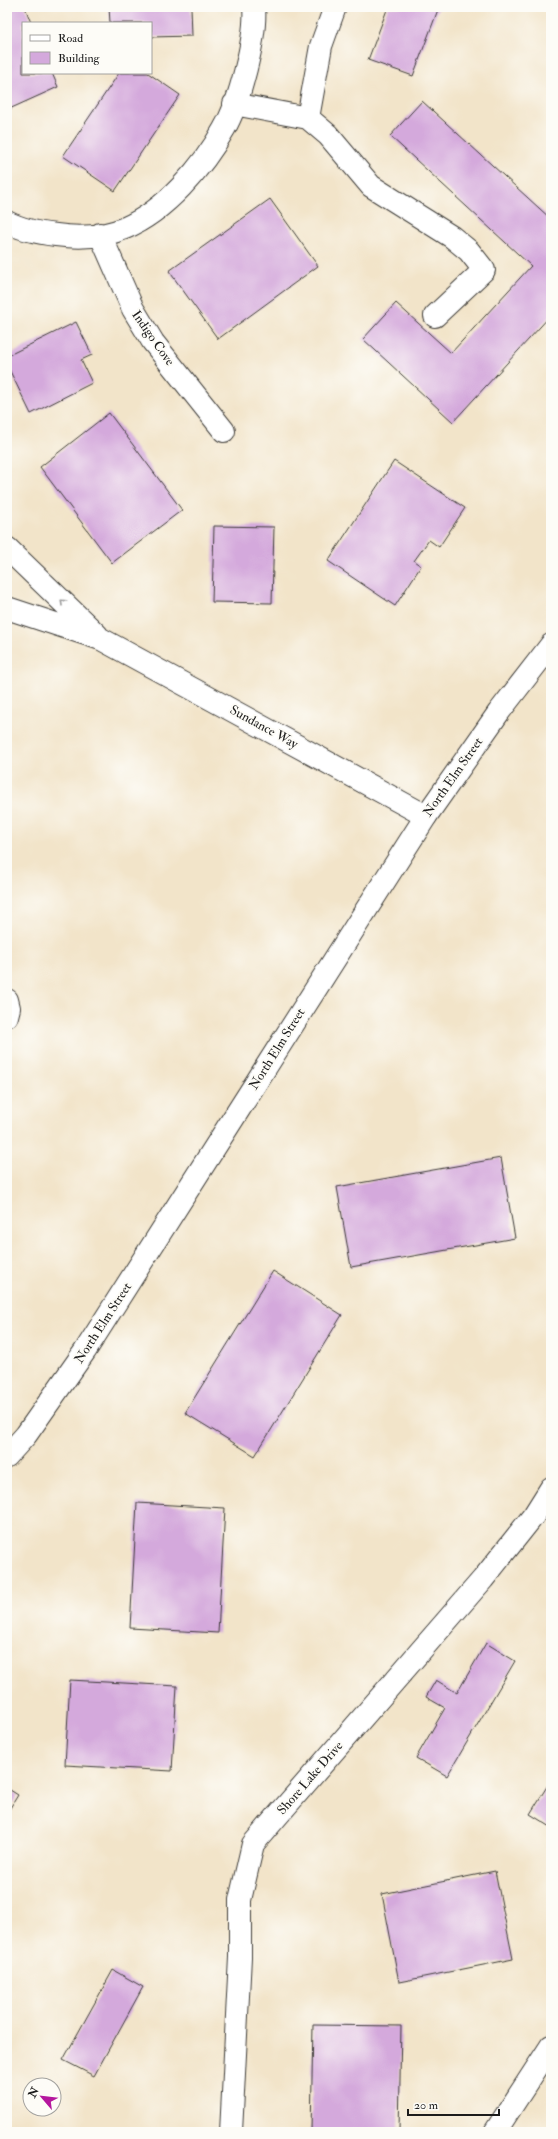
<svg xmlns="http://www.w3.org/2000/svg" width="558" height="2139" font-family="'IM FELL Double Pica',serif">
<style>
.building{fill:#d4a9dc}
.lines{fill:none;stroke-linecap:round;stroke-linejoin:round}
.minor-casing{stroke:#3c3a36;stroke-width:24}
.major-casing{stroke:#3c3a36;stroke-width:24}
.minor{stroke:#fff;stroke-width:22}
.major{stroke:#fff;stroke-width:22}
.oneway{stroke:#999}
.labels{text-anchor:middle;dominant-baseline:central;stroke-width:4;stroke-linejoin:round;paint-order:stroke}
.street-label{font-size:13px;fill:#1c1c1c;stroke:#fdfcf7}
</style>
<rect width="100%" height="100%" fill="#fdfcf7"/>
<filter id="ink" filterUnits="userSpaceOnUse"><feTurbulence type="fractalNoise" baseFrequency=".025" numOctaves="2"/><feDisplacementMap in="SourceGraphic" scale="8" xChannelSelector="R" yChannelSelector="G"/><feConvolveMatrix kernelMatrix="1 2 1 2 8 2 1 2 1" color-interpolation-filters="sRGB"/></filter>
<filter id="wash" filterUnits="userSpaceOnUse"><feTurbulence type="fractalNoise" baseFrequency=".012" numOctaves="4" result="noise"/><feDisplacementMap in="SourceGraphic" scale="16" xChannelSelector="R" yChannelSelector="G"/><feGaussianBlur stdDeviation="0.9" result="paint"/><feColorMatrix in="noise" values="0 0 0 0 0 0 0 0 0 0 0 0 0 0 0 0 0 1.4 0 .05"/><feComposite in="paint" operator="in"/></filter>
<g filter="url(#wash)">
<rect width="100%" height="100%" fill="#f2e4c9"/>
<g id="blocks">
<path class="building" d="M7,7h18l6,16h-8v50h29l6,14 -51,23z
M109,7h82l1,29 -41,1v-14h-41z
M388,7h51l-26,69 -45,-16z
M119,73h29l32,22 -65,96 -52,-35z
M422,101l129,118v96l-98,107 -90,-83 33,-36 55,50 80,-87 -141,-130z
M270,199l48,67 -100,73 -49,-68z
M76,322l16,33 -11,5 11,23 -61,31 -24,-49v-9z
M109,413l73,97 -70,53 -72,-96z
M394,461l71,47 -26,39 -10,-7 -15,21 7,5 -26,40 -67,-45z
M214,526l60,1 -2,76 -60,-1z
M501,1158l14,80 -164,29 -14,-80z
M273,1271l69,44 -87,141 -70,-43z
M137,1503l88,5 -7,125 -88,-5z
M486,1643l29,18 -68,115 -31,-18 29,-50 -19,-11 10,-17 21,13z
M70,1680l107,6 -5,85 -107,-6z
M551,1780v47l-21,-13z
M7,1788l11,7 -11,18z
M495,1871l18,88 -114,23 -17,-88z
M113,1970l30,17 -49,89 -31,-16z
M313,2025l88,1 -2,106h-88z"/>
</g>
</g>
<g filter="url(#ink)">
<use href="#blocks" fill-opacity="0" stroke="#3c3a36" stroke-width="1"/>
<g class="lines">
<defs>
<path id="minor" d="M234,104l74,14 20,17 43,51 81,51 17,14 15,19 -49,46
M308,118l13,-72 14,-39
M7,222c15,8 32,11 49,13 22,3 48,2 69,-7 40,-17 78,-61 99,-99 15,-25 33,-93 30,-122
M100,234l33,75 20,33 71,89
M7,548l90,87
M7,608l94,31 325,177
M7,1000l2,8 -2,8
M231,2132l9,-175v-57l13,-56 230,-265 51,-64 17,-27
M495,2132l56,-86"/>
<path id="major" d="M7,1456l19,-21 59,-84 341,-535 73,-104 52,-67"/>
</defs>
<use href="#minor" class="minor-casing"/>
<use href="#major" class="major-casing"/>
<use href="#minor" class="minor"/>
<use href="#major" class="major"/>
</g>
<defs><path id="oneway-chevron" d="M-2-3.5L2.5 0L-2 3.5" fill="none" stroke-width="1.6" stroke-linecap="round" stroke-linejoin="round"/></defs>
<use class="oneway" href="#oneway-chevron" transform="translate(63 602) rotate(-136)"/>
</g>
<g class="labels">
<g class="street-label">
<text transform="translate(153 338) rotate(55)">Indigo Cove</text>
<text transform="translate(264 727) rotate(29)">Sundance Way</text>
<text transform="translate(453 777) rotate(-55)">North Elm Street</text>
<text transform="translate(277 1049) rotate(-58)">North Elm Street</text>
<text transform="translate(103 1323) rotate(-57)">North Elm Street</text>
<text transform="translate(310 1778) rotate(-49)">Shore Lake Drive</text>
</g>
</g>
<rect width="558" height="2139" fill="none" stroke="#fdfcf7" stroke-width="24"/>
<rect x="22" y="22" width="130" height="52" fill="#fdfcf7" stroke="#a3a29f"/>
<rect x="30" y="35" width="20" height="6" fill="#ffffff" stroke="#a3a29f"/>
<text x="58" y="42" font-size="12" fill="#1c1c1c">Road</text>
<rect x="30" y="52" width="20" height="12" fill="#d4a9dc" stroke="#a3a29f"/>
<text x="58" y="62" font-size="12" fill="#1c1c1c">Building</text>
<g transform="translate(42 2097) rotate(298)"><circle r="19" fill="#fdfcf7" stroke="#a3a29f"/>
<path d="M0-3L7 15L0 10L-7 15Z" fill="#b5179e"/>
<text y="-6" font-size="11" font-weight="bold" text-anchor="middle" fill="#1c1c1c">N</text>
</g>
<path d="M408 2109v6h91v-6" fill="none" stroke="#1c1c1c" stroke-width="2"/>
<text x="414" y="2109" font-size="12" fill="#1c1c1c" stroke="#fdfcf7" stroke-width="3" paint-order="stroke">20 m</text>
</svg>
